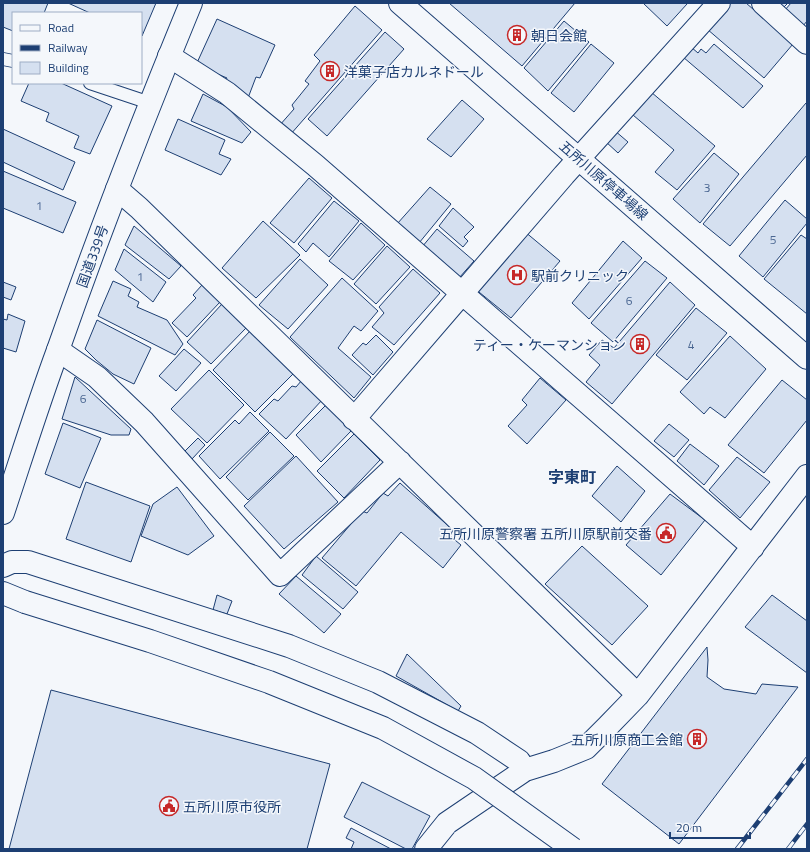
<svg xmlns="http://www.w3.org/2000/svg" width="810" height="852" font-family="'Titillium Web','Noto Sans JP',sans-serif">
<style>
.building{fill:#d5e0f0;stroke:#1d3f73}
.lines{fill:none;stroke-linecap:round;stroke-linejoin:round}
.service-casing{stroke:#1d3f73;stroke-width:14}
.minor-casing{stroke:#1d3f73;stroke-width:24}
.tertiary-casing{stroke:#1d3f73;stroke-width:24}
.secondary-casing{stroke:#1d3f73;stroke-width:24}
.trunk-casing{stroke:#1d3f73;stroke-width:24}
.service{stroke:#f4f7fb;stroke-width:12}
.minor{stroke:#f4f7fb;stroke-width:22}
.tertiary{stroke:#f4f7fb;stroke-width:22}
.secondary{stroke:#f4f7fb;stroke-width:22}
.trunk{stroke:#f4f7fb;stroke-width:22}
.rail-casing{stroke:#1d3f73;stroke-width:4.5}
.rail{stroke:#f4f7fb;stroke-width:3;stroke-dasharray:9;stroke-linecap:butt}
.tertiary-bridge-casing{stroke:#1d3f73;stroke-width:24;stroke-linecap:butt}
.tertiary-bridge{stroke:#f4f7fb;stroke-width:22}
.labels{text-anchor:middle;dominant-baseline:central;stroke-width:3;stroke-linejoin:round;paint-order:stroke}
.number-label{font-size:12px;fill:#4b6792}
.poi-label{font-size:14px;fill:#1d3f73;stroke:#f4f7fb;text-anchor:start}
.street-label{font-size:14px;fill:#1d3f73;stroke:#f4f7fb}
.quarter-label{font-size:16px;font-weight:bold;fill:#1d3f73;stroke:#f4f7fb}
</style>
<rect width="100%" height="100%" fill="#f4f7fb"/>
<path class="building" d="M3,3h45l-4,10h-31v18l-10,-4z
M68,3h88l-14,33 -1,-23h-51z
M449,3h126l-53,63z
M643,3h43l1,1 -20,22z
M730,3h16l47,41 -29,34 -57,-49z
M778,3h10l-5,5z
M791,3h16v18l-4,5 -18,-16z
M355,6l27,24 -92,105 -11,-9 15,-17 -2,-4 17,-21 -4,-3 15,-20 -6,-6z
M217,19l58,26 -15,33 -4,-1 -8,21 -24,-14 3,-6 -31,-13z
M564,21l25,21 -41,49 -24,-23z
M385,32l19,17 -77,87 -19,-17z
M591,44l23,19 -40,49 -23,-19z
M714,44l49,42 -20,22 -60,-51 8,-10 7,6 3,-4 5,4z
M29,83h32l51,23 -22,48 -16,-6 5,-12 -33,-15 3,-8 -28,-12z
M651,92l64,54 -38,44 -22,-18 19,-22 -41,-35z
M203,94l24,13 24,25 -9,11 -51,-22z
M462,100l22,19 -33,38 -24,-18z
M806,103l1,1v51l-77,91 -27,-22z
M178,119l47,21 -6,14 12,5 -10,16 -56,-25z
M3,129l72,33 -12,28 -60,-28z
M614,130l14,12 -10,11 -13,-12z
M714,153l25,21 -39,49 -27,-24z
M3,171l73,31 -13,31 -60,-25z
M309,178l23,20 -38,45 -24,-20z
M430,187l21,17 -32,39 -22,-19z
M785,200l22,19v4l-44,54 -24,-21z
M334,201l25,20 -30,36 -16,-14 -7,9 -8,-8z
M453,208l21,19 -10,10 4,4 -5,6 -24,-21z
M263,221l37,34 -44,43 -34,-30z
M361,223l24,22 -32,35 -24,-19z
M134,226l47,40 -12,13 -44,-34z
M437,229l37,32 -15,17 -37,-31z
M524,231l36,30 -49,57 -37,-30z
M801,235l6,4v75l-43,-35z
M623,241l19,17 -53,61 -17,-16z
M387,246l23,21 -34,37 -22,-20z
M124,249l42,33 -13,20 -38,-32z
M300,259l28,26 -40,44 -29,-24z
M645,261l22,17 -54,64 -22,-19z
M413,269l27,24 -46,52 -22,-18 12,-14 -5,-6z
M342,278l36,33 -17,20 -7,-5 -16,22 33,29 -17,21 -64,-61z
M113,281l18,8 -3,7 11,6 -2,5 30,13 16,24 -8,11 -77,-39z
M3,282l13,5 -5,13 -8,-3z
M670,282l25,23 -83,99 -26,-22 14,-17 -11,-10 13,-15 12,8z
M202,285l18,17 -33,35 -15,-14 24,-25 -3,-3z
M222,304l24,24 -35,36 -24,-22z
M696,308l31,25 -40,47 -31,-25z
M8,314l17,7 -9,31 -13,-4v-29l4,1z
M97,320l54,28 -17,36 -21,-10 -17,-14 -11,-11z
M251,330l43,43 -39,39 -42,-42z
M376,335l17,17 -20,23 -21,-20 11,-12 3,2z
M730,336l36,33 -41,49 -15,-11 -6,7 -24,-22z
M184,349l17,14 -25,28 -17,-15z
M209,370l35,35 -37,38 -36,-34z
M75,377l56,52 -2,6h-18l-49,-16z
M540,378l26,22 -39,44 -19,-18 19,-21 -5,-5z
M302,380l21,19 -37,40 -27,-25 15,-15 4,2 14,-15 4,1z
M782,380l25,20v20l-43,53 -36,-28z
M326,405l25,26 -30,31 -25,-27z
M250,412l19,19 -49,48 -21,-23 36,-36 4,4z
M63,423l38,15 -21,50 -35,-14z
M669,424l20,16 -15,17 -20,-16z
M270,432l24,24 -46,44 -22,-23z
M354,434l26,26 -36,38 -27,-27z
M198,438l7,7 -13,14 -7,-8z
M690,444l29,22 -15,19 -27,-24z
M296,456l42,46 -54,47 -40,-43z
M737,457l33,25 -30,36 -31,-28z
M617,466l28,25 -24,31 -29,-26z
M86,482l64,24 -19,56 -65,-23z
M400,483l53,47 -3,6 11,9 -18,23 -42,-36 -45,54 -34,-28 40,-47 5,2 16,-20 5,3z
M177,487l37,49 -26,19 -47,-19 12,-32z
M670,494l35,26 -44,55 -35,-30z
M582,546l66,60 -36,39 -67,-61z
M316,556l42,36 -15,17 -41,-34z
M296,576l45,38 -17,19 -45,-39z
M217,595l15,6 -5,13 -14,-4z
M772,595l35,26v52l-62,-46z
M707,647l1,13 -1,17 17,12 32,5 6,-10 36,3 -119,157 -77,-60z
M407,654l54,52 -3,5 -62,-35z
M51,690l279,74 -23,85h-298z
M362,782l68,34 -18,33h-6l-62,-32z
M351,828l40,21h-40l3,-7 -8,-4z"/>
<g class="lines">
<defs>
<path id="service" d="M3,59l10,2
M90,83l60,20"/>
<path id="minor" d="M763,3l44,40
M169,56l58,37 88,72 438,382
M117,189l22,19 499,487
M58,350l39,27 47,45 136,153 120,-113
M354,419l210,-244 155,-172
M3,566l9,-4h16l261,84 89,36 99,51 42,28 6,9
M426,849l21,-26 78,-53 29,-9 32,-13 22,-22 30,-31 169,-219"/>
<path id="tertiary" d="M3,593l22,9"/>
<path id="secondary" d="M400,3l407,355"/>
<path id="trunk" d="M3,513c18,-54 35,-109 55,-163 41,-117 86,-233 133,-347"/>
</defs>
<use href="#service" class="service-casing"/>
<use href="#minor" class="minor-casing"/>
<use href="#tertiary" class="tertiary-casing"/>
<use href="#secondary" class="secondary-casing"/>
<use href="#trunk" class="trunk-casing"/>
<use href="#service" class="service"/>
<use href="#minor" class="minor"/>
<use href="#tertiary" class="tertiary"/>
<use href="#secondary" class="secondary"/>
<use href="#trunk" class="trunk"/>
<defs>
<path id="rail" d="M737,849l70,-90
M788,849l19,-25"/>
</defs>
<use href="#rail" class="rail-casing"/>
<use href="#rail" class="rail"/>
<defs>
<path id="tertiary-bridge" d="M25,602l125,39 119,41 114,46 91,50 99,71"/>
</defs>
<use href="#tertiary-bridge" class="tertiary-bridge-casing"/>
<use href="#tertiary-bridge" class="tertiary-bridge"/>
</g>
<defs>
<symbol id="building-ring" viewBox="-11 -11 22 22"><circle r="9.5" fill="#f4f7fb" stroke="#c62828" stroke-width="1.5"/><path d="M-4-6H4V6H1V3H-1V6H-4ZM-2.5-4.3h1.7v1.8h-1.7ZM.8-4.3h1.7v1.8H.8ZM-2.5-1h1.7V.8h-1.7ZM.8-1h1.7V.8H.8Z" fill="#c62828"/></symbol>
<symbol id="hospital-ring" viewBox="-11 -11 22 22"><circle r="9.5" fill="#f4f7fb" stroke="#c62828" stroke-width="1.5"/><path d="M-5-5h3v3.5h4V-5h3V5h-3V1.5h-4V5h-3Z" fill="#c62828"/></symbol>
<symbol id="civic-ring" viewBox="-11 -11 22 22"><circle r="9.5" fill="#f4f7fb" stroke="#c62828" stroke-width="1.5"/><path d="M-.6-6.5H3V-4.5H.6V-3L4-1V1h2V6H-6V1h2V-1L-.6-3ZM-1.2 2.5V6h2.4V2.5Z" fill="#c62828"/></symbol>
</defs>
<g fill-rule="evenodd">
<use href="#building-ring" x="506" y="24" width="22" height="22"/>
<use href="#building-ring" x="319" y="60" width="22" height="22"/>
<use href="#hospital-ring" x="506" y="264" width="22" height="22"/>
<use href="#building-ring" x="629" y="333" width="22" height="22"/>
<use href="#civic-ring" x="655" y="522" width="22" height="22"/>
<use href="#building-ring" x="686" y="728" width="22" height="22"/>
<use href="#civic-ring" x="158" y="795" width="22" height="22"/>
</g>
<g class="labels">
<g class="number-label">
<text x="707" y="187">3</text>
<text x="39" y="205">1</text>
<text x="773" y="239">5</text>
<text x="140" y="276">1</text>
<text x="629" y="300">6</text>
<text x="691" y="344">4</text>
<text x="83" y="398">6</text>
</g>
<g class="poi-label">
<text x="531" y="35">朝日会館</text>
<text x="344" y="71">洋菓子店カルネドール</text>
<text x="531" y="275">駅前クリニック</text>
<text x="626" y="344" text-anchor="end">ティー・ケーマンション</text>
<text x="652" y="533" text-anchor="end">五所川原警察署 五所川原駅前交番</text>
<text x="683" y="739" text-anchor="end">五所川原商工会館</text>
<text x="183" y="806">五所川原市役所</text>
</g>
<g class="street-label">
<text transform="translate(604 180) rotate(41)">五所川原停車場線</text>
<text transform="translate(92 256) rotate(-70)">国道339号</text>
</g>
<g class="quarter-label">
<text x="572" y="477">字東町</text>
</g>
</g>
<rect width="810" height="852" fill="none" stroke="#1d3f73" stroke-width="8"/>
<rect x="12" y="12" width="130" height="72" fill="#f4f7fb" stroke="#9eadc5"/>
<rect x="20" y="25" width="20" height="6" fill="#f4f7fb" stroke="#9eadc5"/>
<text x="48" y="32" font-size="12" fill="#1d3f73">Road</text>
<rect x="20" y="45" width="20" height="6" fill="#1d3f73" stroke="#9eadc5"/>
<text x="48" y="52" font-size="12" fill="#1d3f73">Railway</text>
<rect x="20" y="62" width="20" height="12" fill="#d5e0f0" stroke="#9eadc5"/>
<text x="48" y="72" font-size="12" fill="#1d3f73">Building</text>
<path d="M670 832v6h80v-6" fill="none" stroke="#1d3f73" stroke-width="2"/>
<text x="676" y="832" font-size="12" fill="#1d3f73" stroke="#f4f7fb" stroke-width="3" paint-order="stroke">20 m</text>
</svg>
